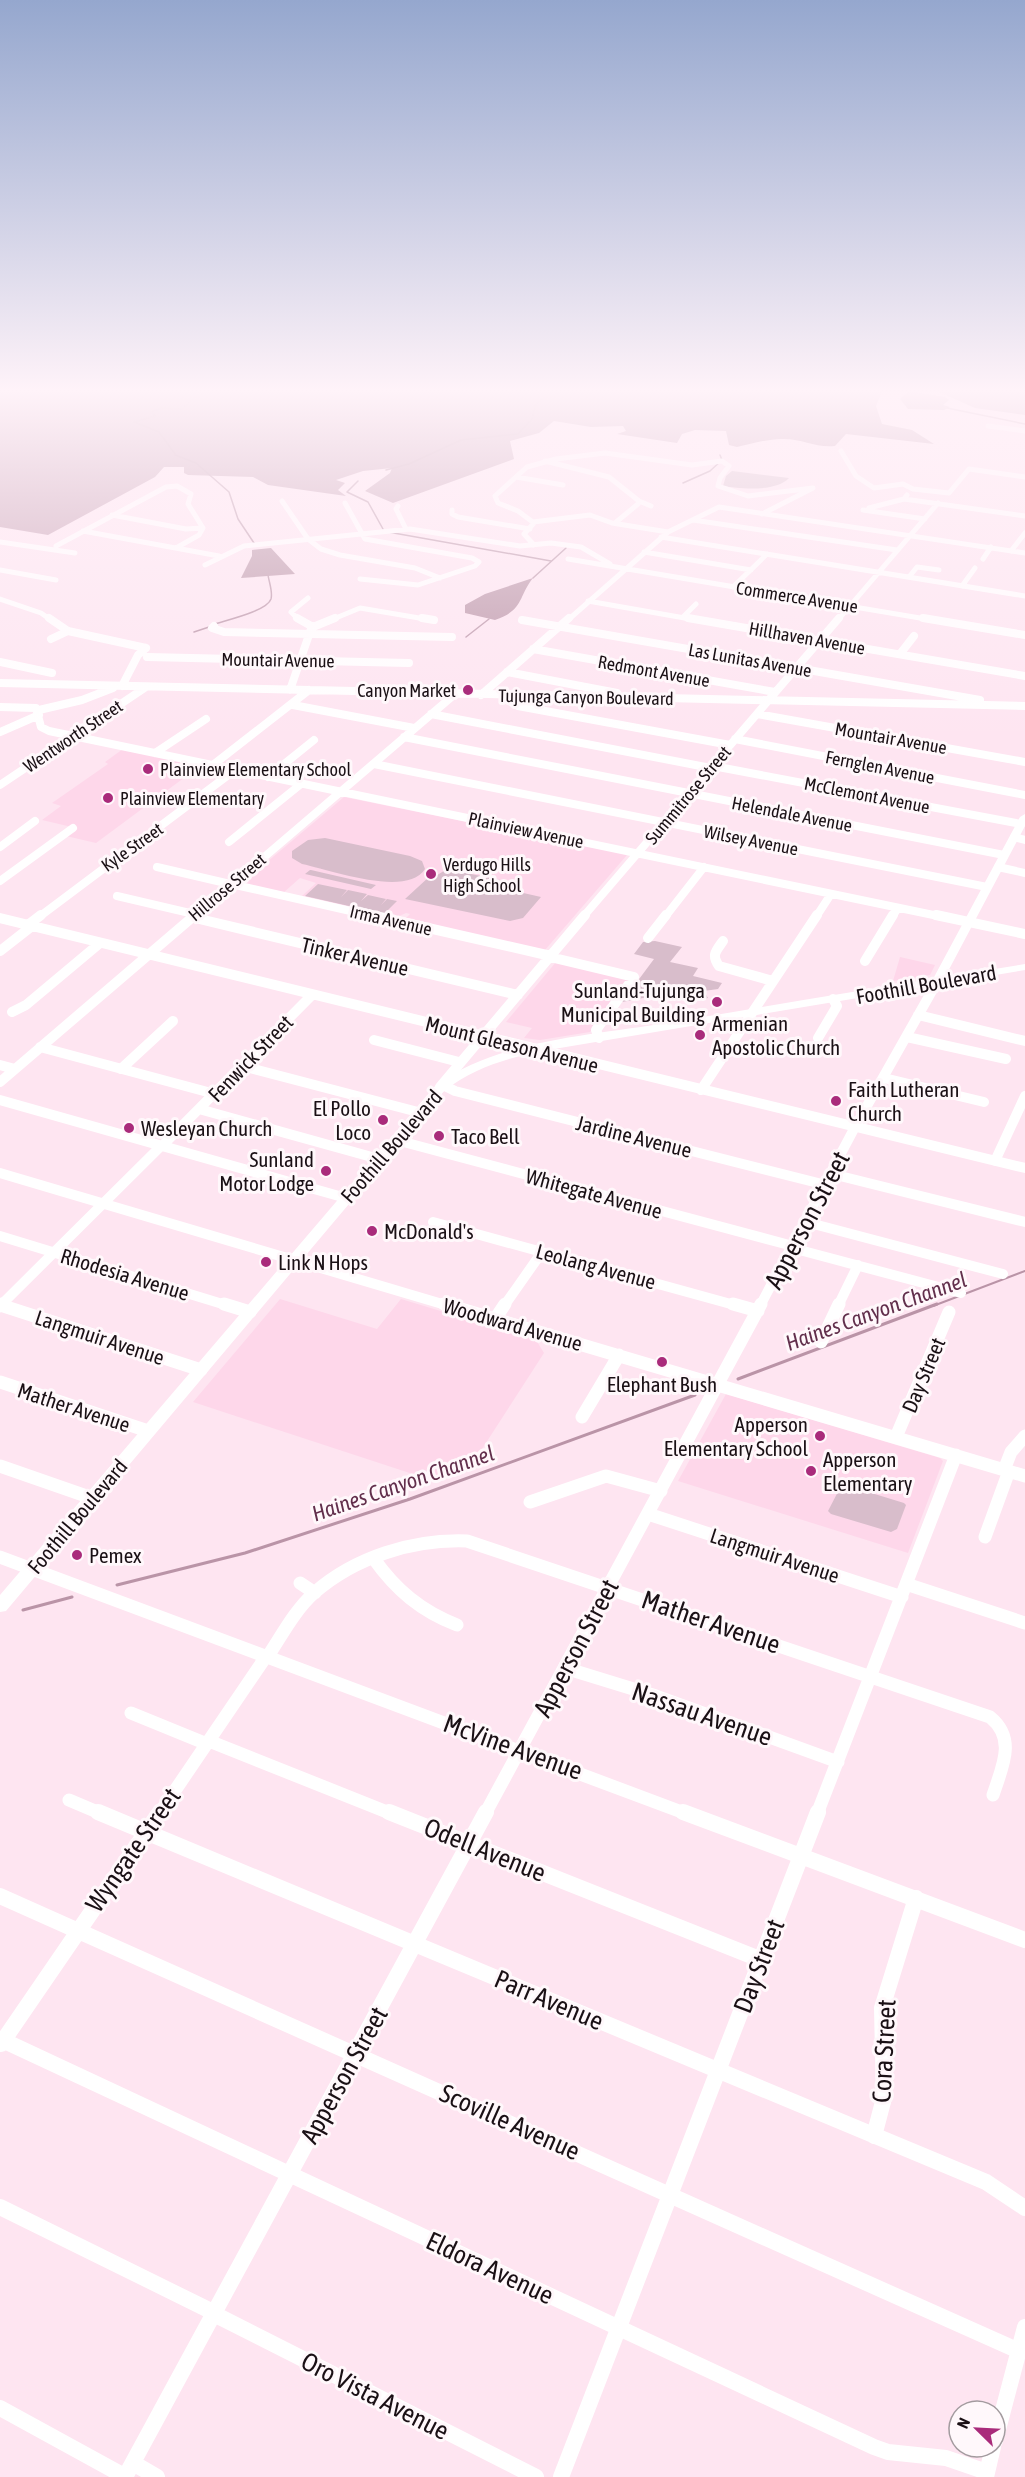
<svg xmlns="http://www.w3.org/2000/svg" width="1025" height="2477" font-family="'Asap Condensed',sans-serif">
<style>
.built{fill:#fed7ea}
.green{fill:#d8bdcb}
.forest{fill:#c39cb0}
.water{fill:#ba94a7}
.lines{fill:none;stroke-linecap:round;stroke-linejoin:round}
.stream-far2{stroke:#ba94a7;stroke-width:1.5}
.stream-far1{stroke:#ba94a7;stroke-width:2}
.stream{stroke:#ba94a7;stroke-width:3}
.minor-far4{stroke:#fff;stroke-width:5}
.minor-far3{stroke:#fff;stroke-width:8}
.minor-far2{stroke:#fff;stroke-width:10}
.minor-far1{stroke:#fff;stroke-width:13}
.minor{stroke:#fff;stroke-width:16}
.major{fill:#fff;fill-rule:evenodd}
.poi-dot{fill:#a92b7b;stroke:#fff8fb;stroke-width:2}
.labels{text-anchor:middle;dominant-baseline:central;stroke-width:6;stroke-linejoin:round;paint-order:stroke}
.far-street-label{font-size:18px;fill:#1a1015;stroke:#fff8fb}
.far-poi-label{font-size:18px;fill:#1a1015;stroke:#fff8fb;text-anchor:start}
.street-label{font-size:21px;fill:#1a1015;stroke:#fff8fb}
.poi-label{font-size:21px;fill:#1a1015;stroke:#fff8fb;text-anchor:start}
.water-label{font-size:22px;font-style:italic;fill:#622f4c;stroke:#fff8fb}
.near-street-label{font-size:26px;fill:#1a1015;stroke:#fff8fb}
</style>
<rect width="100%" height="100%" fill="#fee5f1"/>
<path class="built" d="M123,749l77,17 -104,77 -30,-7 10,-8 -34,-8 19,-14 -9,-3 56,-39 -3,-2z
M344,797l281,57 2,1 -82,95 -140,-31 5,-5 -4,-1 -9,4 -95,-21 14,-13 -16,-5 -17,15 -41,-10z
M900,957l35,8 -5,10 -37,6z
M556,962l73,17 -39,53 -50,8 -16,-2 8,-10 -26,-6z
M280,1299l97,30 24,-30 135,41 8,13 -73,113 -43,13 -235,-77z
M726,1394l214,64 3,3 -35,92 -230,-72z"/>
<path class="green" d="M732,471l57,7c-13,14 -48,11 -66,8l3,-10z
M325,838l85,18 12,5 3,8c-18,29 -94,1 -123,-5l-10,-6v-7l16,-11z
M447,869l63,13 -8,11 17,-1 22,5 -18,21 -13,3 -105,-22 25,-23 4,1z
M310,870h1l65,15 -5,4 -66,-15z
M318,884l29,6 -6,7 7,-7 19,4 -6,7 7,-6 18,4 -5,6 6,-6 10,2 -13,13 -79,-18z
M655,941l27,6 -12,15 28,6 -5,8 29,7 -4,6 -14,2 4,7 -14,3 -9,-11 -63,12 32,-43 -20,-5 9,-12z
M842,1484l62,19 2,2 -9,24 -6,3 -60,-18 -3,-3z"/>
<path class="forest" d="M0,391h882l-6,15 6,18 30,6 22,14 -88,-10 -11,12c-19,2 -32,-7 -51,-7 -13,-1 -34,5 -47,8l-8,-2 -3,-14 -31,-1 -13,4 -5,9 -60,-9 9,-3 -3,-5 -32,1 -37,-6 -15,12 -29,8 4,18 -121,44 -28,-12 25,-18 2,-5 -29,3 -27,9 9,3 -7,7 8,6 -78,-11 -15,-8 -65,-2 -4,-2v-6h-20l-9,10 -107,58 -48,-8z
M937,391h88v24l-50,-7z"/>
<path class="water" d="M909,391l36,6 4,3 -6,5 7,2 -6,3 -36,-1 -8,-10z
M271,548l24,26 -54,4 11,-22v-6z
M533,578c-15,19 -9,32 -38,42l-30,-7v-8l20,-11z"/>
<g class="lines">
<path class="stream-far2" d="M550,397l12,-6
M947,408l78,16
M175,454l-16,-22 -25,-10 21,-6 -3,-4 9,-4 21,1 13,-12 15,-6
M175,455l21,8 33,29 9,27 16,24
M386,470l23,-6 52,-24 57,-6 14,-15 4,-15 8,-6
M358,481l-11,11 21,10 15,27
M683,483l27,-12 12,-11 -2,-5
M388,532l163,29
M533,578l33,-30
M215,624c12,-4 52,-13 56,-25 2,-7 -2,-17 -3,-24
M194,632l15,-5
M466,637l23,-18"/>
<path class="stream-far1" d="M933,1306l92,-35"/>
<path class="stream" d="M738,1379l199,-75
M117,1585l128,-32 165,-54 285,-104
M23,1610l49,-13"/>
<path class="minor-far4" d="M988,426l37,5
M841,451l15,25 18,12 29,-4 10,5 36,4 20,-24 56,8
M545,461l64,16 30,24 12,5
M516,477l47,8
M904,499l121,17
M282,501l26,38 13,10 19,6 75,13 25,10
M345,503l20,36 107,19 7,4 -4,4 -57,19 -58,-6
M398,506l-2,3 10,20
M869,508l35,-9 3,-4
M452,510v4l6,3 72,12
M863,510l62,9
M112,515l74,14 17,-1
M693,520l204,30
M533,522l57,-7 22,8 56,9
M615,523l23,-19
M83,531l136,25
M661,537l364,59
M0,542l75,11
M534,545l-10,-11 10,-11 -16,-12 -20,-8 -3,-7 32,-29 29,-8 49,-6 87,12 30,-4 7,5 -9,12 -2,8 30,10 65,-8 -51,26
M56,546l110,-59 11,-1 14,8 -3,10 15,24 -4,7 -23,13
M1011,551l14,-18
M644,552l107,18
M568,559l364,61
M983,559l8,-12
M205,565l39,-19 166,-17 110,17 31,-3 30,4 29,17
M0,570l56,10
M909,577l8,-10 22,3
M962,586l13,-18
M733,587l34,-33
M0,599l41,14 10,7
M588,601l108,19
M683,617l13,-13
M299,620l-8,-8 17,-14
M331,620l29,-12 71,12
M568,620l100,-88 51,-25 306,46
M838,620l100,-117"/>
<path class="minor-far3" d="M49,618l19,13 78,17
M297,618l16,9
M422,618l12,2
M688,618l337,58
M923,618l102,17
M522,620l458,80
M214,626l-2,2 12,4 228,5
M313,627l22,-9
M51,639l17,-8
M533,649l242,43
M900,654l14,-18
M147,657l262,6
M0,662l52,11
M507,672l110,21
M0,683l1025,23
M122,686l16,-31 8,-7
M290,690l21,-61
M481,695l88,-77
M511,696v6l7,4 212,39
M293,705l121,23
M0,707l36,1 5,19 8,4 894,186
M39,710l43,-10 31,-12
M431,714l280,54
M757,714l268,48
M0,732l39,-17
M404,737l600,118
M735,739l290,56
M155,753l51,-34
M374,764l613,123
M213,765l96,-75
M713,766l308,58
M268,777l46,-37
M0,785l146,-98
M1014,837l11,3
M229,842l72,-58
M0,847l35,-26
M157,867l73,17
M998,867l27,6
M0,881l73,-53
M231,884l146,33
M117,896l77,18
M39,917l196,-147
M194,917l261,-223
M583,917l256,-299
M665,917l39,-50
M816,917l15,-23
M892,917l6,-9"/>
<path class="minor-far2" d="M371,915l180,41
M936,915l89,19
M191,917l327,78
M0,918l1025,250
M28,925l13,-10
M648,938l18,-23
M723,941c-7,10 -12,14 -4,25l54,15
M0,951l32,-25
M550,957l84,20 -38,53 3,8
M865,961l28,-46
M12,1012l14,-7 74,-62
M918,1015l107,26
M907,1037l99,22
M818,1038l19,-32 -4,-7
M374,1040l85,22
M40,1047l175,47
M0,1065l15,4
M242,1066l176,46
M121,1069l52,-48
M884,1078l100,24
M0,1082l195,-167
M443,1085l12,6 371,94
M440,1087l145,-172
M701,1090l116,-175
M0,1100l346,98
M199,1109l180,50
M396,1140l397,106
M162,1146l150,-151
M995,1161l30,-65
M0,1173l449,133
M832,1174l193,48
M433,1222l305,84
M806,1222l197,52
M0,1236l229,70
M792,1248l169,45
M0,1306l162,-161
M504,1306l38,-54
M760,1306l95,-179 82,-145
M838,1306l20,-41"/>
<path class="minor-far1" d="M224,1304l26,8
M444,1304l581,172
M733,1304l25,7
M0,1305l201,65
M0,1306l2,-2
M495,1319l10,-15
M821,1342l18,-38
M0,1382l148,49
M582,1417l37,-62
M896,1437l53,-125
M0,1466l92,32
M1004,1470l7,-18 14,-16
M530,1502l76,-26 55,15
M648,1514l254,83
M985,1537l24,-66
M0,1557l687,257
M374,1559c22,31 47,52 83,66
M300,1583l15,10
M906,1584l119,39
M268,1656c14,-21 27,-46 46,-63 41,-36 99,-54 153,-52l523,176c27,22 12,50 3,78
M565,1668l91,28 182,66
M131,1713l76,31
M209,1741l183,73
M69,1800l33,14
M159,1814l108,-159
M485,1814l276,-510
M817,1814l139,-359"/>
<path class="minor" d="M98,1812l888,370 39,26
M389,1812l373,148
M683,1812l342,128
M0,1896l1019,455
M0,2039l874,408 14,5 58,6 41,14
M1,2044l159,-232
M874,2136l10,-38 -2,-90 34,-110
M0,2207l215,106
M214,2314l322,163
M0,2408l126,69
M995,2441l30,-114
M133,2463l24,14
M125,2477l361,-665
M561,2477l257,-665
M986,2477l7,-30"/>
<path class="major" d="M1025,814v12l-80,151 80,-13v6l-483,81c-35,7 -68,17 -97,39l-439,521 -6,1v-17l436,-510c61,-45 158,-50 231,-62 89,-15 178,-30 266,-44l87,-162z"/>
</g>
<linearGradient id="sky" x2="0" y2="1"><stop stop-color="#95a7ce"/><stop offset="0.53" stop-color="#fff3f9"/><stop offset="1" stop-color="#fff3f9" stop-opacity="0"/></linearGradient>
<rect width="1025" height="738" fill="url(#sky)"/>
<g class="poi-dot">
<circle cx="468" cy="690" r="6"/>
<circle cx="148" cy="769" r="6"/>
<circle cx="108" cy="798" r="6"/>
<circle cx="431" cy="874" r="6"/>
<circle cx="717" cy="1002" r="6"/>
<circle cx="700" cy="1035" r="6"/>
<circle cx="836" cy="1101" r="6"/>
<circle cx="383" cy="1120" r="6"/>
<circle cx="129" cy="1128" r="6"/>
<circle cx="439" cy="1136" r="6"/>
<circle cx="326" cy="1171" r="6"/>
<circle cx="372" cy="1231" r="6"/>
<circle cx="266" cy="1262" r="6"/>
<circle cx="662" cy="1362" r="6"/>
<circle cx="820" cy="1436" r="6"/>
<circle cx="811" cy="1471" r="6"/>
<circle cx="77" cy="1555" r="6"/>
</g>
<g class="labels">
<g class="far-street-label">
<text transform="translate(797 597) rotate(9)">Commerce Avenue</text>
<text transform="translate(807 638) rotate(10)">Hillhaven Avenue</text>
<text transform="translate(278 660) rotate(1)">Mountair Avenue</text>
<text transform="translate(750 660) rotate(10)">Las Lunitas Avenue</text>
<text transform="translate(654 671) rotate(10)">Redmont Avenue</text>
<text transform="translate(586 697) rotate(1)">Tujunga Canyon Boulevard</text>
<text transform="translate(73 736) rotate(-34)">Wentworth Street</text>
<text transform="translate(891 738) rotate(10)">Mountair Avenue</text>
<text transform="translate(880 767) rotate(11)">Fernglen Avenue</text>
<text transform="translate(688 795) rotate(-50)">Summitrose Street</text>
<text transform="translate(867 795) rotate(11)">McClemont Avenue</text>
<text transform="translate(792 814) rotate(11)">Helendale Avenue</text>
<text transform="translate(526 830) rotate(12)">Plainview Avenue</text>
<text transform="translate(751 840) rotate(11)">Wilsey Avenue</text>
<text transform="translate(132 847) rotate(-35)">Kyle Street</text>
<text transform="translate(227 887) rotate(-40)">Hillrose Street</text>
<text transform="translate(391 920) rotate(13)">Irma Avenue</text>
</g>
<g class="far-poi-label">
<text x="456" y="690" text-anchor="end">Canyon Market</text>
<text x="160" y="769">Plainview Elementary School</text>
<text x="120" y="798">Plainview Elementary</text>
<text x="443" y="864">Verdugo Hills<tspan x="443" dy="21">High School</tspan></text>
</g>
<g class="street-label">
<text transform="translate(355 956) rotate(13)">Tinker Avenue</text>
<text transform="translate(926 984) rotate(-10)">Foothill Boulevard</text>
<text transform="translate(512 1044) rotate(14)">Mount Gleason Avenue</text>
<text transform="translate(250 1058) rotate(-46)">Fenwick Street</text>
<text transform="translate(634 1136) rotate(14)">Jardine Avenue</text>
<text transform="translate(391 1146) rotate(-49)">Foothill Boulevard</text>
<text transform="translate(594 1193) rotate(15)">Whitegate Avenue</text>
<text transform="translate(596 1266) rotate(15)">Leolang Avenue</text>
<text transform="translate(125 1274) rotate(17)">Rhodesia Avenue</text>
<text transform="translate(513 1324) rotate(16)">Woodward Avenue</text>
<text transform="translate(100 1337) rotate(18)">Langmuir Avenue</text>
<text transform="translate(923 1375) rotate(-67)">Day Street</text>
<text transform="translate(74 1407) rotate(18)">Mather Avenue</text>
<text transform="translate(77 1516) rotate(-50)">Foothill Boulevard</text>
<text transform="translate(775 1555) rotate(18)">Langmuir Avenue</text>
</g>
<g class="poi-label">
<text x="705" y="990" text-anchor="end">Sunland-Tujunga<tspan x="705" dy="24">Municipal Building</tspan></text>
<text x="712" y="1023">Armenian<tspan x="712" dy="24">Apostolic Church</tspan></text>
<text x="848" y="1089">Faith Lutheran<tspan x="848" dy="24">Church</tspan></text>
<text x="371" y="1108" text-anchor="end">El Pollo<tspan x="371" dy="24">Loco</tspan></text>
<text x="141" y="1128">Wesleyan Church</text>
<text x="451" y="1136">Taco Bell</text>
<text x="314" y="1159" text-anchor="end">Sunland<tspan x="314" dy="24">Motor Lodge</tspan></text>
<text x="384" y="1231">McDonald's</text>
<text x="278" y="1262">Link N Hops</text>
<text x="662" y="1384" text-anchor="middle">Elephant Bush</text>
<text x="808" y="1424" text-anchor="end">Apperson<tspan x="808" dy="24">Elementary School</tspan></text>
<text x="823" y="1459">Apperson<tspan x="823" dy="24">Elementary</tspan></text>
<text x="89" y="1555">Pemex</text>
</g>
<g class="water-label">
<text transform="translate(876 1311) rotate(-20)">Haines Canyon Channel</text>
<text transform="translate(403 1483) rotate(-19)">Haines Canyon Channel</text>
</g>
<g class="near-street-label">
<text transform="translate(807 1220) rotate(-62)">Apperson Street</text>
<text transform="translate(711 1622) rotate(19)">Mather Avenue</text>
<text transform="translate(576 1648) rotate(-62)">Apperson Street</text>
<text transform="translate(702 1714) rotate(19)">Nassau Avenue</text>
<text transform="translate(513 1747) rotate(20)">McVine Avenue</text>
<text transform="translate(133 1850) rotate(-55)">Wyngate Street</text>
<text transform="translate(485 1850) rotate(22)">Odell Avenue</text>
<text transform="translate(759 1966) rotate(-69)">Day Street</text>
<text transform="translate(549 2000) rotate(23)">Parr Avenue</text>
<text transform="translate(884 2051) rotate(-87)">Cora Street</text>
<text transform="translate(344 2075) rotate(-61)">Apperson Street</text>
<text transform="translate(510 2122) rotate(24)">Scoville Avenue</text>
<text transform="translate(490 2268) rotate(25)">Eldora Avenue</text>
<text transform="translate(375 2396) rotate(27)">Oro Vista Avenue</text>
</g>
</g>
<g transform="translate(977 2429) rotate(294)"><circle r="28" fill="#fff8fb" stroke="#a39b9f" stroke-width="1.5"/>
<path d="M0-4.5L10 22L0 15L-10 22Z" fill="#a92b7b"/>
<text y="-9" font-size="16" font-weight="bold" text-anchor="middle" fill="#1a1015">N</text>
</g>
</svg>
